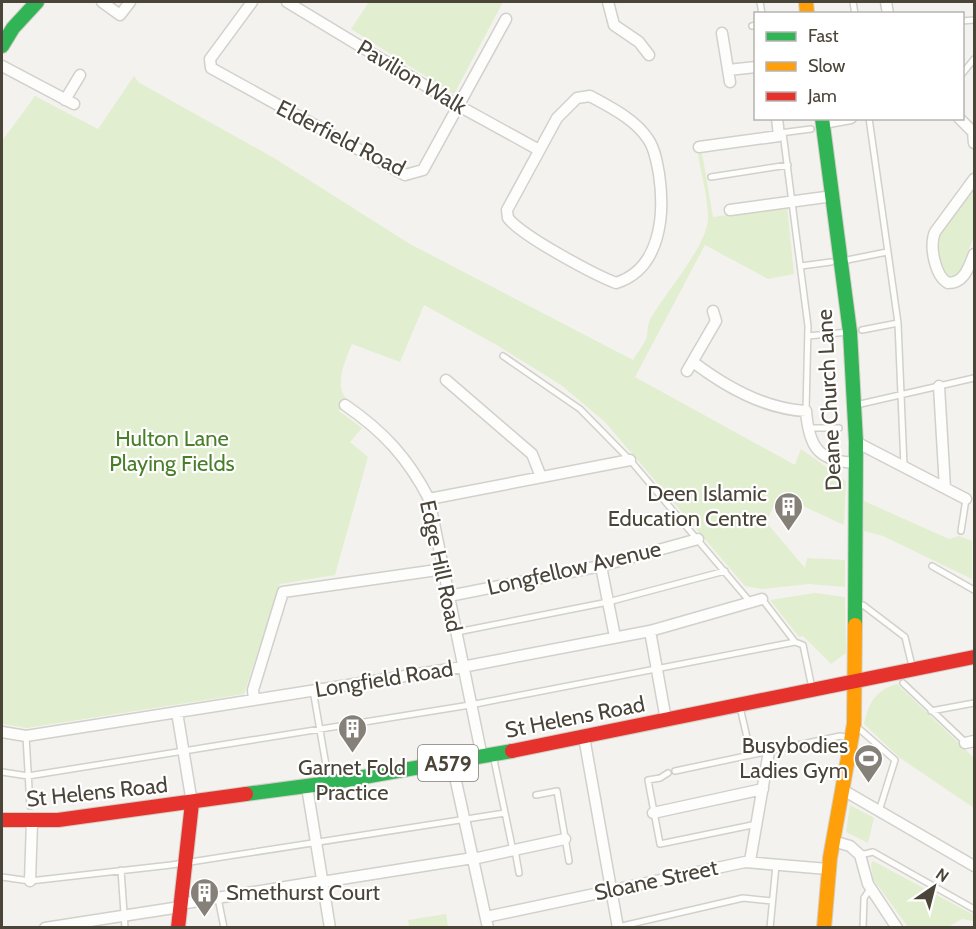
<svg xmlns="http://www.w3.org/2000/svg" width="976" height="929" font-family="Cabin,sans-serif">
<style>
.green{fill:#e1eecf}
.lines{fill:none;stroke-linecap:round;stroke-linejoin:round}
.lane-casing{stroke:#d2d0cb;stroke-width:8}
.street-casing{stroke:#d2d0cb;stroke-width:13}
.fast-casing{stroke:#d3cfc5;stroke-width:16}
.slow-casing{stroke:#d3cfc5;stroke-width:16}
.jam-casing{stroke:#d3cfc5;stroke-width:16}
.lane{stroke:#fdfdfc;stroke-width:5}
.street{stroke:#fdfdfc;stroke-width:10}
.fast{stroke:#30b455;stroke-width:14}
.slow{stroke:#ff9f0a;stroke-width:14}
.jam{stroke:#e5322d;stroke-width:14}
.labels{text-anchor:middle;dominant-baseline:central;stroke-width:4.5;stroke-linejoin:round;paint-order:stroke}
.shield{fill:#fff;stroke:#817c74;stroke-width:1.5}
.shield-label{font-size:21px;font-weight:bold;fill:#4b4439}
.street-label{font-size:22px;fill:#4b4439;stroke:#fff}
.park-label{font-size:22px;fill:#4a7f2a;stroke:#fff}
.poi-label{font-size:22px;fill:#4b4439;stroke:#fff;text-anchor:end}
</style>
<rect width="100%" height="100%" fill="#f4f2ee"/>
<path class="green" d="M369,2h-1h135l-49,92 -103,-65z
M134,76l4,6 136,76 136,86 223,116c4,-7 12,-16 14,-24 1,-7 0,-11 4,-18 14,-25 57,-73 57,-100 0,-21 -7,-44 -10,-64l4,-1 11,64 74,-11 7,68 -26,5 -63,-34 -70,132 160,88 6,-16 45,32 -2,44 -65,-30 -13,27 39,46 2,-10 38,2v27l-36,-3 -47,5 -17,-3 -140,-164 -44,-37 -66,-41 -71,-39 -24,57 -48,-18c-6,14 -19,43 -5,55l-8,12 23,17 -12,14 18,15 -33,118 -55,9 -36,110 -217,34 -25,-4v-583l33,-45 63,33z
M974,189v48l-12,29v9l-10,3c-12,-7 -17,-27 -14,-40z
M864,501l85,38 10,-3 13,5v38l-89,-43 -19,-5z
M815,593l30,4 1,56 -15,11 -28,-28 -4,1 -29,-37z
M897,684l77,74v50l-74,-50 -36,-34c5,-21 10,-33 33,-40z
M850,805l24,13 -6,25 -22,-11z
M873,861l101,54v6l-12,-2 -14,8h-40l-35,-48 -2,-15z
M446,914l2,13h-39l-1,-7z"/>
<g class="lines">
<defs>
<path id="lane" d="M760,2l2,12
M853,2l2,12
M962,21l12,-1
M752,26l4,-1
M962,74l12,-15
M869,118l29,205 6,143
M780,133l31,-4
M783,133l25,193 -2,85
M711,177l77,-12
M842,261l45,-9
M801,266l30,-4
M862,330l36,-7
M808,336l40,-4
M503,356l77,53 50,51 121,143
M856,405l118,-27
M809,428h30
M961,531l5,-32
M932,566l42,24
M762,599l33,43 8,3 9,43
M855,606l8,-1 42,32 7,29
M457,632l151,-30 117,-31
M903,683l62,59
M313,690l13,75
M740,707l11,48
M931,711l43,-8
M857,727l38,33 -16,51
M26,736l4,70
M493,755l20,96
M675,771l165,-35 9,2
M2,772l26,4 442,-71 325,-63
M668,773l-8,5 -12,2 12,64 97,-20
M536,795l21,-4 12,70
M515,850l4,23
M860,855l13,-3 101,57
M121,870l4,58
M2,877l28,4 141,-16 334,-52
M218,898l6,30
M618,927l125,-29 29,3
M770,928l6,-63
M863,928l1,-30 6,-9"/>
<path id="street" d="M102,2l18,13 10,-13
M252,2l-42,57 1,9 194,107 18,-5 83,-151
M287,2l172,104 80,44
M608,2l6,23 25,17 10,13
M886,2l2,12
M722,33l8,49
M2,66l72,38
M728,70l28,-3
M590,96c20,11 45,23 58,43 7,10 9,24 11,35 6,40 2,95 -43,109 -23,-9 -94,-47 -108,-65l-1,-8 50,-92 20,-20z
M65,100l15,-25
M959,118l14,14 1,11
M823,123l28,-5
M699,147l80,-11 -2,-18
M974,179l-39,53c-6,14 0,44 13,51 17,0 21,-17 26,-29
M730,210l103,-14
M693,362c33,25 71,47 113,49 3,36 12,50 49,52
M687,371l29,-50 -3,-10
M446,380l86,74 9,23
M939,386l6,102
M345,405c38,26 63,53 84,94l53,258
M856,442l110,57
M429,499l201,-39
M601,566l14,71
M449,596l152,-30 97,-27
M650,631l16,89
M254,699l-1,-9 30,-98 161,-23
M177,712l15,91
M2,732l24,4 436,-69 188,-36 112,-32
M584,737l34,191
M965,743l9,-2
M452,763l36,165
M307,787l23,141
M843,790l131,76
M653,813l110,-24
M833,841l17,5 10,9 8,29 29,44
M473,859l92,-20
M750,861l19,-110
M30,881l2,-59
M322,882l151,-24
M180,904l142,-23
M486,917l259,-55 83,7
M45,928l135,-21"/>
<path id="fast" d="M2,46l11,-18 24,-26
M822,118l28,214 6,110 -1,183
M246,794l83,-11 183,-32"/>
<path id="slow" d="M806,2l1,12
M824,928l6,-70 24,-134 1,-99"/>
<path id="jam" d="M512,751l462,-94
M2,820h56l188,-26
M178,928l14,-125"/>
</defs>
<use href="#lane" class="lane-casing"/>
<use href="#street" class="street-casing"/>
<use href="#fast" class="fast-casing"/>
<use href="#slow" class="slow-casing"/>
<use href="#jam" class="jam-casing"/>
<use href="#lane" class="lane"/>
<use href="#street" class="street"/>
<use href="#fast" class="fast"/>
<use href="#slow" class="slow"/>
<use href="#jam" class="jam"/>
</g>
<defs>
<symbol id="building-pin" viewBox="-11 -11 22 30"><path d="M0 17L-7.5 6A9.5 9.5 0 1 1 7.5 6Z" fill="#868178" stroke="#fff"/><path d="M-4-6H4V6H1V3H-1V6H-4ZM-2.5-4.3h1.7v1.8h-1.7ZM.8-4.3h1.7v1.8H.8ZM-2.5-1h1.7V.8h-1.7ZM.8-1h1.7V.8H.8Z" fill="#fff"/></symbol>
<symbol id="stadium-pin" viewBox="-11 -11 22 30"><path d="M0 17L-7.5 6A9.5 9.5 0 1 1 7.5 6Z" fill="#868178" stroke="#fff"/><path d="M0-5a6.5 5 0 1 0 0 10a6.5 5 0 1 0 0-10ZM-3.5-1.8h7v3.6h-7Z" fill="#fff"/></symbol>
</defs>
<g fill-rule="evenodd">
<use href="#building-pin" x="772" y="490" width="33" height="45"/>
<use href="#building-pin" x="336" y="712" width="33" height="45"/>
<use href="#stadium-pin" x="852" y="742" width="33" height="45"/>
<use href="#building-pin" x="188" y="876" width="33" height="45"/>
</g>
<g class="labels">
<rect class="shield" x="418" y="745" width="60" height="36" rx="4.5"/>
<g class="shield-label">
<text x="448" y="763">A579</text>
</g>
<g class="street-label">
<text transform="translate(412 77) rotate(31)">Pavilion Walk</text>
<text transform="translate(341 138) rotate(27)">Elderfield Road</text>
<text transform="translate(829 400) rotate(-93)">Deane Church Lane</text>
<text transform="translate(441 566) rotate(78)">Edge Hill Road</text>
<text transform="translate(574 568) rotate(-13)">Longfellow Avenue</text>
<text transform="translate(384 679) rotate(-9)">Longfield Road</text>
<text transform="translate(575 717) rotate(-11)">St Helens Road</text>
<text transform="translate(97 792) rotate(-6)">St Helens Road</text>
<text transform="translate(656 880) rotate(-12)">Sloane Street</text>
</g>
<g class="park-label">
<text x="172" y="438">Hulton Lane<tspan x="172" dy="25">Playing Fields</tspan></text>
</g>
<g class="poi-label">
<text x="767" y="493">Deen Islamic<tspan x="767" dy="25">Education Centre</tspan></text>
<text x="848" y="745">Busybodies<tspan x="848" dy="25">Ladies Gym</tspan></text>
<text x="352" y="767" text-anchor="middle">Garnet Fold<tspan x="352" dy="25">Practice</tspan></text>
<text x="226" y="892" text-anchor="start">Smethurst Court</text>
</g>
</g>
<rect width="976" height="929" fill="none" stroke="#4b4439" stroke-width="6"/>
<rect x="754" y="12" width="210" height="108" fill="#ffffff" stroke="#b7b4b0" stroke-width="1.5"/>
<rect x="766" y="32" width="30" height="9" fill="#30b455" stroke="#b7b4b0" stroke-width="1.5"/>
<text x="808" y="42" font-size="18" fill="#4b4439">Fast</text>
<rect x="766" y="62" width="30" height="9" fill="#ff9f0a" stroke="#b7b4b0" stroke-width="1.5"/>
<text x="808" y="72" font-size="18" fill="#4b4439">Slow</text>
<rect x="766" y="92" width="30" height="9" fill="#e5322d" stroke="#b7b4b0" stroke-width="1.5"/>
<text x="808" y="102" font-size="18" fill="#4b4439">Jam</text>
<g transform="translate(934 887) rotate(35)" stroke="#ffffff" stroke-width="4.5" paint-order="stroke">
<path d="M0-4.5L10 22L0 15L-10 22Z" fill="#4b4439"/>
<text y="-9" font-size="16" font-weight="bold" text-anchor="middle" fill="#4b4439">N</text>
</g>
</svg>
